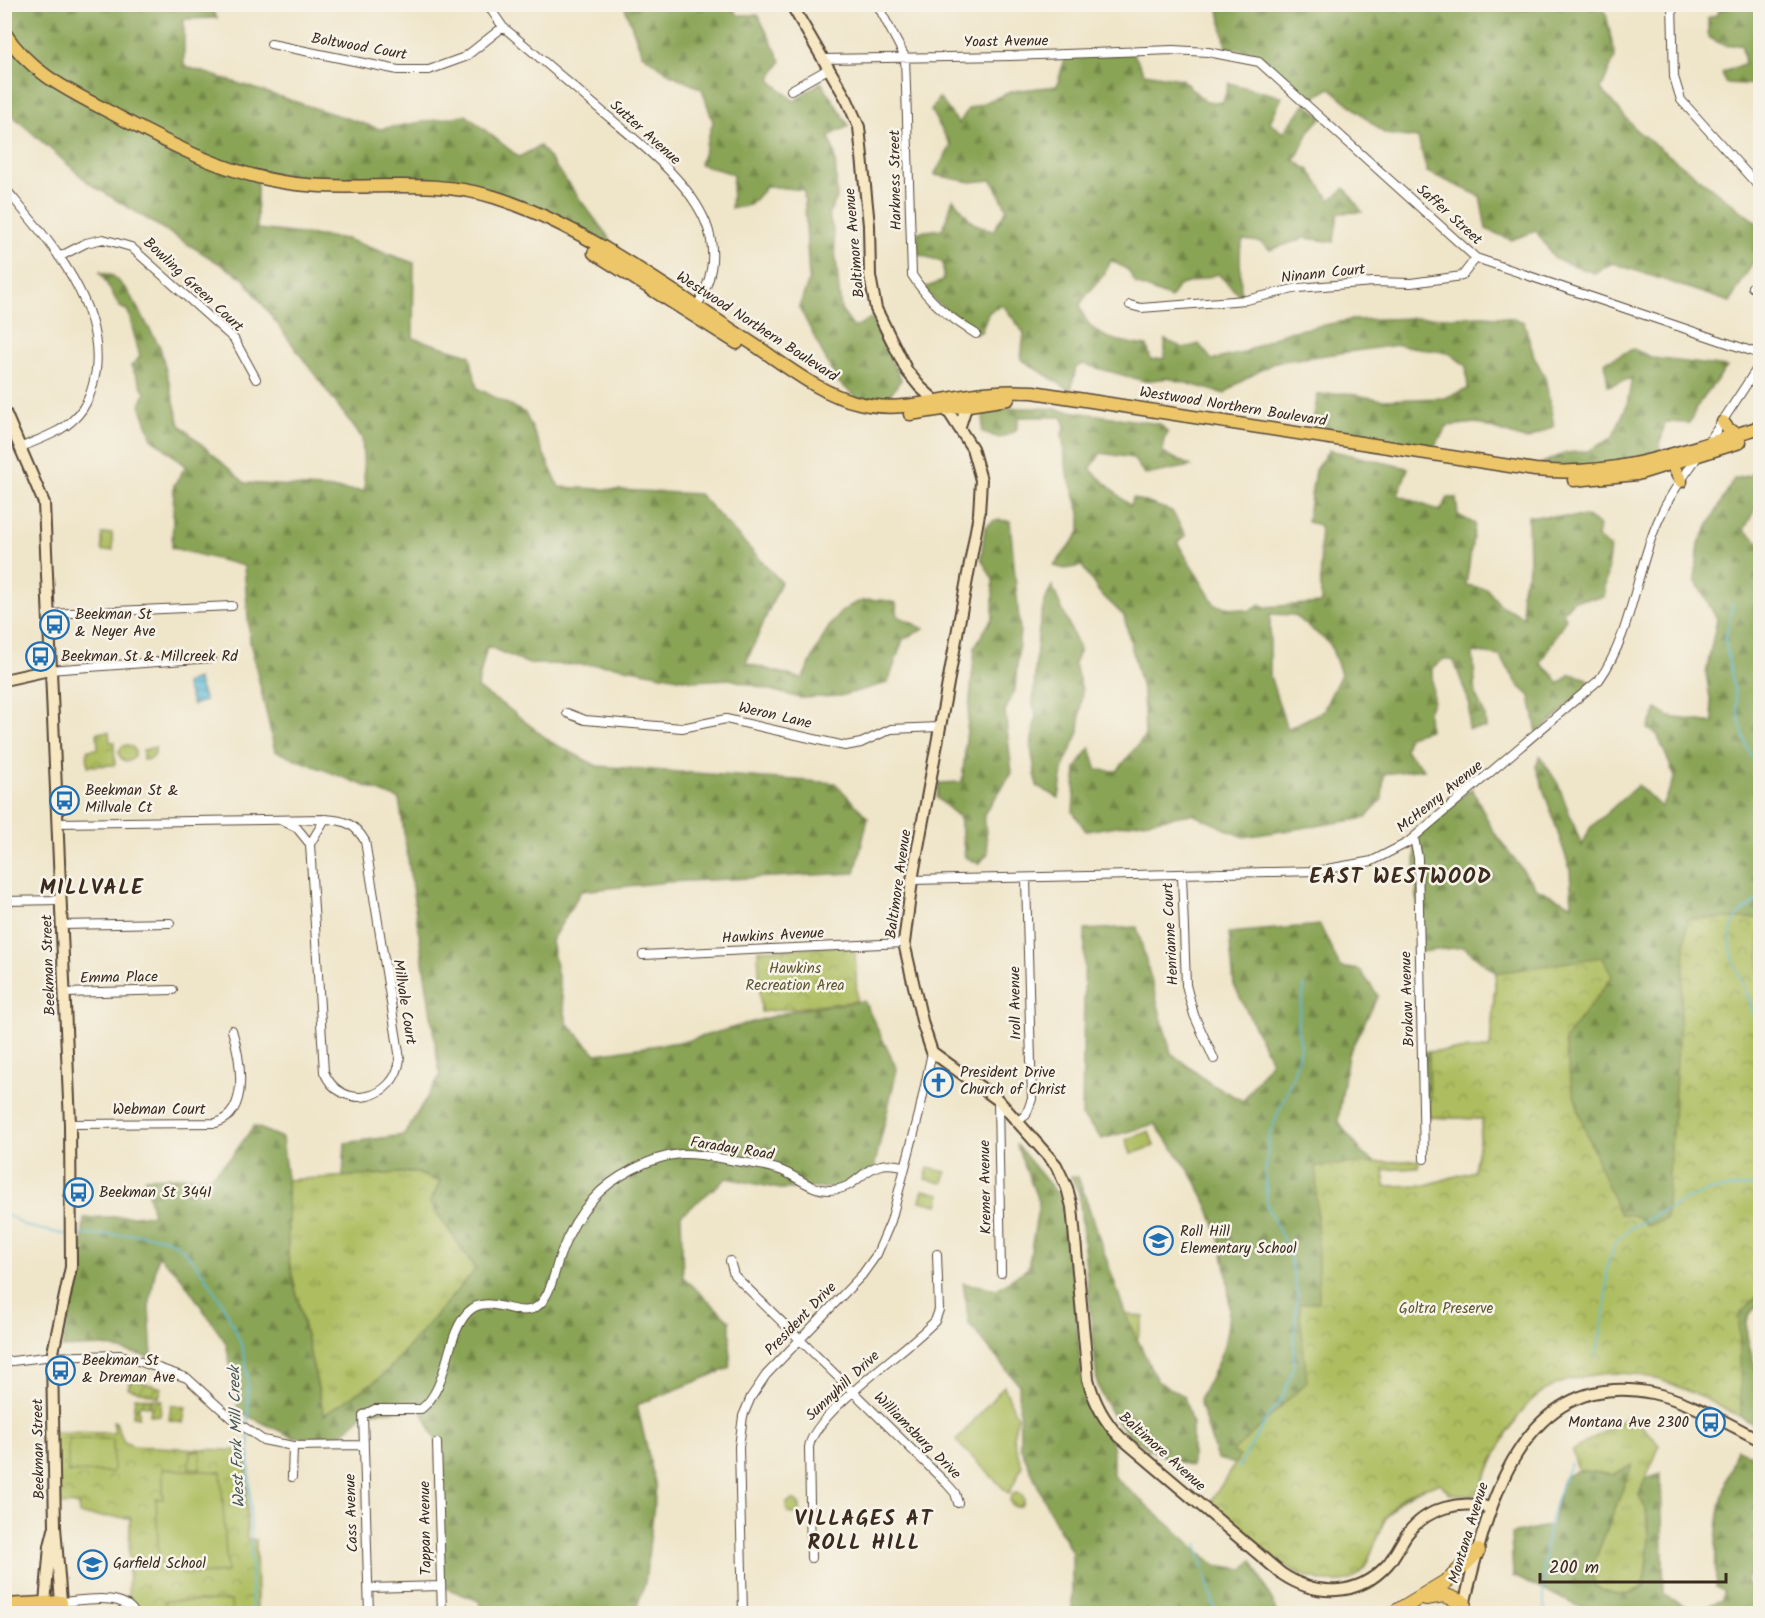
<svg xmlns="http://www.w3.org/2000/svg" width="1765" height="1618" font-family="Kalam,sans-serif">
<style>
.grass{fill:url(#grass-tufts);stroke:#74743e;stroke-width:1.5}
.forest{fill:url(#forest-firs);stroke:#62673a;stroke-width:1.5;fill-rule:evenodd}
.park{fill:url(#park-crowns);stroke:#74743e;stroke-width:1.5}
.garden{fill:url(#garden-furrows);stroke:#74743e;stroke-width:1.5}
.pitch{fill:#adbd5f;stroke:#74743e;stroke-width:1.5}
.water{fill:url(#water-rules);stroke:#4b727c;stroke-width:1.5}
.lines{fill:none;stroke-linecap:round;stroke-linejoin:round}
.stream{stroke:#5bbbd9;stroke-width:1.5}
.street-casing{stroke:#564638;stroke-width:10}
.secondary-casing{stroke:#564638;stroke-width:14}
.primary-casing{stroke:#564638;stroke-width:15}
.highway-casing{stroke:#564638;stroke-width:16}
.street{stroke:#fff;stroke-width:8}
.secondary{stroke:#f7e8c3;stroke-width:10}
.primary{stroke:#ecc669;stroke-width:12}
.highway{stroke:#ecc669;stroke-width:14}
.labels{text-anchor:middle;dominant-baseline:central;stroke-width:5;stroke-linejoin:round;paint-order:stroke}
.street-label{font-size:15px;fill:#3b2a1e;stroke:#f7f3e8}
.poi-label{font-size:15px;fill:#3b2a1e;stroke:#f7f3e8;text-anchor:start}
.park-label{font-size:15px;fill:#5d5632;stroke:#f7f3e8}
.water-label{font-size:16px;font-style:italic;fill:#455656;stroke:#f7f3e8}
.district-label{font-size:21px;font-weight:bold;letter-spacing:1.5px;fill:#3b2a1e;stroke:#f7f3e8}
</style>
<defs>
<pattern id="grass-tufts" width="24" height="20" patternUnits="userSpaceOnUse" patternTransform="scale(1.5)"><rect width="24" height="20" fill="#adbd5f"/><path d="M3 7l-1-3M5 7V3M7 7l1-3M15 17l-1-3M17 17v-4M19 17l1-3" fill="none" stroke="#8e9a4e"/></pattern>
<pattern id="forest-firs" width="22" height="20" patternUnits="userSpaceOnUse" patternTransform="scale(1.5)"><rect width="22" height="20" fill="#8aa456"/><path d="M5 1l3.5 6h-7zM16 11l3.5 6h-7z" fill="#728647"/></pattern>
<pattern id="park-crowns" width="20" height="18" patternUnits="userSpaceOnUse" patternTransform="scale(1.5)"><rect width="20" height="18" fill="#adbd5f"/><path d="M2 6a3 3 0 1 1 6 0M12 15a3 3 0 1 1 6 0" fill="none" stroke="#8e9a4e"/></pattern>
<pattern id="garden-furrows" width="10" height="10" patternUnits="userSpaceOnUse" patternTransform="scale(1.5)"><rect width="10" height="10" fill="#adbd5f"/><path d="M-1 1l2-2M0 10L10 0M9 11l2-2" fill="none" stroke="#8e9a4e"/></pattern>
<pattern id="water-rules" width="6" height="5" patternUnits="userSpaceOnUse" patternTransform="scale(1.5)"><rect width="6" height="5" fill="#5bbbd9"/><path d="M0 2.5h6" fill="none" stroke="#4c98af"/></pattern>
</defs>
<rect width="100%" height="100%" fill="#f7f3e8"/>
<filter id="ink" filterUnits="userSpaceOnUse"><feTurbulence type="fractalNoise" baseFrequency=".0167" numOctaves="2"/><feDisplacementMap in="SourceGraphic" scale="12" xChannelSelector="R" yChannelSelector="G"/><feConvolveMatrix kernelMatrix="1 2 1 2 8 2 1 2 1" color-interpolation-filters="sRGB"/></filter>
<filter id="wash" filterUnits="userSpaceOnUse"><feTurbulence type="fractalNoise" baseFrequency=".008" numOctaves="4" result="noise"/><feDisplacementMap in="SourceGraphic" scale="24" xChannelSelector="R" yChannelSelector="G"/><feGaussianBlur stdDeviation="1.35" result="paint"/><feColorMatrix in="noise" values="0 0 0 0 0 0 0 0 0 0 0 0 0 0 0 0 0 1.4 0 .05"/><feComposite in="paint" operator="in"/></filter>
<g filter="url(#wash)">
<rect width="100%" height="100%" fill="#efe5c9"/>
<path class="grass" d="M414,1172l27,10 -11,21 46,66 -93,107 -59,40 -36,-159 -1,-77z
M1631,1415l29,30 -21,50c16,30 9,60 4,92 -20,11 -29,9 -48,-1l-4,-16 40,-104 -19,9 -34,-5 -6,-19z"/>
<path class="forest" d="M5,5h205l7,13 -33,1v47l196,63 86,-14 53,42 21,-11 72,96 -17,-5 -59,-30 -36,-14 -39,-10 -32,-5h-129l-43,-7v58l89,10 68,24 -1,75 57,17 7,33 48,25 34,74 140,7 82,88 -35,81 56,16c24,-44 34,-93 94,-76l2,13 26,13 -21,10 -15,44 -48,13 -40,2 -70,-19 -36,2 -84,-16 -81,-1 -42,-18 -10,42 31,20 43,34 46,24 238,17 33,35 -13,55 -187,9 -87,9 -30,50 16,82 29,31 90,-13 109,-31 69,-9 33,68 -23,99 -25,19 -69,2 -53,-11 -46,37 2,62 47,44v47l-93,37 19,82 -11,96 -10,30h-154l-2,-12 -38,-15 -4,-143 -16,-34 -55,3 -27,25 -44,1 -56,-26 -13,-69 -45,-66 -23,-22 -9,52 3,51 -47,-12 -43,2 18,-79 4,-51 69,-3 -8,-37 66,-2 21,-20 22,-30 28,12 5,42 1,77 36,158 59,-39 93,-107 -46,-66 10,-21 -26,-10 -71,5 2,-34 59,-8 36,-59 -41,-277 -124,-48 -25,-109 -6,-76 -72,-18 2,-63 12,-19 -34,-28 -12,-33 5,-12 -14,-27 9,-9 -12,-46 -8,-4 -20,-35 13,4 14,14 33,57 20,78 65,58 120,8 -3,-53 -119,-160 -153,-94 -85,-75z
M624,5h108l5,10h21l23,46 -11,19 24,21 27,-19 28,44 -20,10 6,19 2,43 -9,17 5,14 8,81 13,18 17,-10 30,62 -15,20 -25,1 -24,-20 -38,-74 10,-27 -5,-90 -37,-4 -17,19 -19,3 2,-34 -33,-10 13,-42 -11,-33 -32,-15 -28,-20z
M1218,5h382l6,9 9,43 -14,32 35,41 121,93 3,27 -30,52 -117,-39 -19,10 -39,-14 -19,-28 -25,9 -25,-11 -6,-33 -53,-24 -9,-34 -33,-4 -55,-46 -20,12 -56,-47 -28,-6z
M1720,5h40v17l-3,1 3,7v55l-35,-2 -3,-10 23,-10 -4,-19 -16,2 -17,-9v-19l10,-4z
M1133,52l11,21 37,6 25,23h17l6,-19 53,14 -12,25 13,11 23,-30 16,14 -12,13 -15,31 14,9 21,30 15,-12 17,24 -24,1 -4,29 -29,-4 -35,12 -10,-8 -17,-2 -3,10 1,47 -23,-23 -40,12 -7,12 -35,-14 -8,-14 -17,-10c-6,18 -21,28 -31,45 8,34 37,36 67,41l4,14 14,-2v-18l19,8 15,-4 13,16 31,-7 40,-20 67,-13 133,-4 29,2 12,4 10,34 11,21 9,49 -27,14 -51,-17 -29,3 -12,20 -124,-17 7,-34 27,-2 39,7 60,-2 24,-9 -2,-23 -17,-13 -51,-8 -123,17 -40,23 -10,9 -57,-16 -24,3 -61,-17 -7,3 -5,24 -50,-32 3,-26 -21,-28 -14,7 -8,20 -5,2 -55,-45 22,-8v-19l-26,-8 1,-22 25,-3 10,-30 20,24 20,8 14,-22 -15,-29 -21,2 -37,-7 17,-29 -20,-35 8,-14 20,27 9,-15 45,-18 44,-5 9,-32z
M1633,349l20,9 74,9 -26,33 -12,23 -24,-1 -7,33 -49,12 -69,-3 26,-11 22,-2 24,-13 15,-33 5,-27 -24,8 -3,-24z
M991,408h57l112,16 8,9 -4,6 -1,14 28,13 -46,9 -12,-17 -32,-5 -11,16 40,37 3,-8 39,13 14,25 -9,6 38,63 34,6 11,-7 4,3 57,-4 -1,-78 -13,-3 8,-52 14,-20 79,18 -10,27 42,16 8,-13h8l2,17 17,9 -9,61 21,4 13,16 24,12 -3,-24 8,-25 -1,-52 59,1 12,8 -2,13 13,9 -6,50 -30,3 -11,12 3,6 -26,45 13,12 6,9 11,-10 16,4 8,7 -57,48 -7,-37 -11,-10 -19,-30 -27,-4 3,44 9,19 1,13 -18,1 2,-24 -16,-44 -10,-2 -12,9 1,33 -5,10 1,19 -21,6 -3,14 19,19 -40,5 -2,25 -16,19 -122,19 -52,-23 -106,17 -13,-19 3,-44 14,-20 7,22 20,1 28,-35 -2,-43 -19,-77 -25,-24 -17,-26 -17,3 -11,-3 26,-34v-20l-13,-39 -5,-40 3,-5 -2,-11h-44l-3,14 -16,7 -18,-6 2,-22zM1270,614l24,1 36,29 11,30 -18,37 -36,18 -17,-53z
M1760,453v47l-16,30 16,12v762c-24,15 -10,43 -4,65l4,4v55c-43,-25 -97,-58 -150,-56 -17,0 -37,7 -54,11l2,-32 -58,95 -23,49 -27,-1 -10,-11c-36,9 -51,22 -65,57 -3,9 -6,22 -12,29 -24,27 -64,7 -86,-11 -4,-3 -12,-7 -14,-11 -7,-12 -15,-64 -18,-81l-28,-7 -18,-59c9,-18 20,-36 25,-55 14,-56 -4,-124 -34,-173 -10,-16 -24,-32 -35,-48l-53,15 -20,-23 3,-186 52,-3 34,126 40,31 32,17 28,-40 -37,-76 -5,-52 91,-8 20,42 20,3 18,26 -30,59 -10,67 27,34 12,7 -22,61 71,-39 48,-14 9,-52 -58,-2 -1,-65 66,-4 6,-75 -32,-26 -44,5 -6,-114 58,-50 21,43 43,57 36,17 -2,-36 -34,-102 4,-11 18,28 24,62 8,-18 48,-43 23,22 14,-30 -18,-43 -9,-5 9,-20 12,8 45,6 -8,-50 11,-54 -22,-39 4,-37 35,-64 17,-4z
M995,520l15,1 10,109 -5,60 -10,21 7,62 -28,41 4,39 -9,11 -14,-7 -5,-39 -23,-20 2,-15 23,-1 13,-136 18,-29v-37l-12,-22 4,-31z
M1052,586l28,64 -6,13 8,26 -3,43 -15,33 -5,33 -22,-12 -6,-39 5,-33 -3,-9c3,-34 2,-91 19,-119z
M1016,1144l45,54 10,53 11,131 6,20 25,43v31l102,89 29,4 8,-9 26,53h-206v-60l-26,-49 -26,-58 -1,-61 -50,-61 -6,-41 34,6 31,-21 11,-65z
M1071,1176l7,1 47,136 32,68 27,15 8,28v42c-50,-15 -77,-32 -95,-84l-18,-188z
M1737,1449l23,10v91l-15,34 15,1v28h-157l-16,-3 -74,-34 -2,-42 41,-9 11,-47 15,-8 34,5 20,-10 -41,105 4,16c19,10 29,12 48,1 5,-32 12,-62 -4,-92l6,-16 16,-5 3,121 31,16 27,-11 1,-9 -7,-4c-2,-57 2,-84 21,-138z"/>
<path class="park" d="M112,533l1,17 -11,1v-17z
M97,732h12l1,10h4l1,23 -27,1 -1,-16 11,-1z
M155,747v7l-4,5 -8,1v-10z
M1760,918v375l-21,22 2,102c-60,-29 -96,-55 -164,-39 -22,5 -41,14 -54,32 -20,26 -33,56 -46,85l-27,-1 -10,-11c-15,4 -35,8 -45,21 -15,18 -19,42 -30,62 -14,27 -53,15 -74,3 -30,-16 -53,-47 -80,-68l29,-45 -7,-4 74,-70 -8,-78 20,-2 -3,-136 103,-6v8l-35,2 1,16 41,-1 48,-14 9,-52 -53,-2 -1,-65 61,-4 6,-75 107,-16 9,20 -47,62c3,62 31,118 55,175l16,2 11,10 19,-7 21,-300z
M855,946l2,55 -96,11 -3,-62z
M1125,1313l19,4 -7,23z
M113,1421l3,1 8,20 9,4 114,5v88l9,1 1,73h-122l-7,-10 2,-85 -51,-3 -1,-11 -23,1 -2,-73 62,1z
M1010 1500a7 7 0 1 1 14 0a7 7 0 1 1-14 0Z
M786 1507a7 7 0 1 1 14 0a7 7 0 1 1-14 0Z"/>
<path class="garden" d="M131,1379l31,9 -3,9 -31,-9z
M135,1397l15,2 -1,7 -10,-1v12l-6,-1z
M152,1399l10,1 -2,16 -10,-1z
M171,1405l15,2 -3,16 -14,-3z"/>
<path class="pitch" d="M119 753a8 8 0 1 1 16 0a8 8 0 1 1-16 0Z
M1149,1131l5,15 -23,8 -5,-14z
M928,1168l18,4 -3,11 -18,-4z
M923,1190l18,4 -3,11 -18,-4z
M1004,1386l13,31 -4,21 9,28 -13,28 -53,-53z
M68,1439h45v33h-45z
M190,1451h11l-1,18 -11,-1z
M163,1469l58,3 6,100 -45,3 -1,-13h-22l-3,-63h7z
M165,1601h66l1,12h-67z"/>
<path class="water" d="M197,679l8,22 -12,4 -8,-21z"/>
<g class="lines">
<path class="stream" d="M1733,604l-8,36 15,82 6,23 14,29
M1760,899c-8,7 -23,14 -27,25 -9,27 9,54 17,78 5,14 7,31 10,46
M4,1212l21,14 42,9
M74,1235c30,1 63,-4 92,4 31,10 75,92 80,124 3,20 2,42 2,64
M1596,1357l10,-51 1,-41 9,-24 14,-13 59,-30 24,-8 47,-5
M249,1434l3,180
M1238,1468l31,-53 14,-18 10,-28 4,-78 -9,-42 -20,-40 -3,-33 4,-40 24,-60 8,-31 -4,-19 8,-41
M1197,1543l19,71
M1545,1614c-5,-56 2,-100 26,-151"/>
</g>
</g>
<g filter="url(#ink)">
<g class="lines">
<defs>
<path id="street" d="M487,4l16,23c34,28 67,57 101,86 35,30 84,66 102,110 12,30 6,61 -12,87
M877,4l28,53 7,218c17,27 38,43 64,59
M1672,4l2,73 7,23 79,88
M271,44l127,26h31l36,-13 38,-30
M822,59l189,-3 162,-6 35,2 51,10 217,196 284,96
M791,90l37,-21
M4,187c41,50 100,112 92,183 -3,18 -8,36 -22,49 -14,14 -35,20 -52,28
M59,257l27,-14 17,-4 28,8 103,92 22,40
M1752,287l8,4
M1130,305l11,3 105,-8 52,-12 75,-6 38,1 51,-7 14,-18
M1708,443l52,-79
M47,614l185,-8
M49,670l163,-12
M567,713l18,7 97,8 44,-9 119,27 16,-3 30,-14 48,-2
M58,823l267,-4c20,1 30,5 40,22l35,218c-5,42 -59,53 -76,13l-14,-228 -13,-16 -16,-8
M1414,838l4,20 6,301
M310,844l15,-25
M1182,874l4,111 8,30 20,44
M912,880l404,-9 56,-10 35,-18 192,-163c33,-46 36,-107 59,-159 10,-24 26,-45 41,-66
M4,901l57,-1
M62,925l108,-2
M643,955l261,-12
M65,993l108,-3
M998,1100l3,173
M1018,1121l8,-6 6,-16 -6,-220
M70,1124l146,-1c35,-11 24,-66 16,-93
M730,1261l4,14 213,209 8,9 3,10
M4,1362l41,-5 76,-2 66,23 44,40 32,22 30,6 70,-1
M437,1443l5,171
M292,1477l1,-31
M811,1558l-2,-111c5,-34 99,-97 126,-126l4,-11 -2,-56
M369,1588l72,-2
M61,1602c21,-1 63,-11 74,12
M369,1614l-6,-199 12,-6h46c28,-21 24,-73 47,-97 22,-22 52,12 72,-8 12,-12 15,-36 21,-51 7,-19 18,-39 32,-54 19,-22 59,-43 88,-45 19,-1 36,4 54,7 15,2 30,4 45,9 17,6 30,20 49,20 27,0 31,-20 52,-25 7,-2 15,0 23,1
M743,1614l-4,-167 4,-31 8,-19 15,-22 96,-100 15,-21 14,-33 28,-107 13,-62"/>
<path id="secondary" d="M791,4l56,96 12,27 10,98 1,51 6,33 31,62 13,16 30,27 22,34 9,32 -2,34 -67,366 -8,63 19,82 9,27 66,48 58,65 11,23 5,19 16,172c6,23 15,41 32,58l162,137c34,23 76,23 105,-9 8,-9 13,-21 20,-31 20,-26 53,-35 83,-26
M4,410l40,93 26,621 1,143 -19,90 3,170 6,75
M960,426l7,-22
M4,680l45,-10
M45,1603l5,-57 4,-16
M1462,1614c23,-98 55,-248 190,-221 38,8 74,30 108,47"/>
<path id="primary" d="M4,32c27,43 70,61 113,84 58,31 113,60 179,68 66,8 132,-7 198,13 87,27 179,95 256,145 34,22 69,52 109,61 40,10 77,-3 117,-9 19,-3 38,-3 57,-2l502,78c82,8 148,-19 225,-43
M594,253l143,90
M910,414l98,-15
M1723,422l5,7 9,5
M1672,464l9,17
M1574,480l63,-6 103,-32
M4,1605l57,-3 1,12"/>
<path id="highway" d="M1426,1598l18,-3 20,8
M1392,1614l58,-35 28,-28"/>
</defs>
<use href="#street" class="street-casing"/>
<use href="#secondary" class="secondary-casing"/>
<use href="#primary" class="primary-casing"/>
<use href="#highway" class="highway-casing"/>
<use href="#street" class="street"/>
<use href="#secondary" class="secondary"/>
<use href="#primary" class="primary"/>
<use href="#highway" class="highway"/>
</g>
</g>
<defs>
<symbol id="bus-ring" viewBox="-11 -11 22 22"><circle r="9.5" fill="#f7f3e8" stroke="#1f6fb2" stroke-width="1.5"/><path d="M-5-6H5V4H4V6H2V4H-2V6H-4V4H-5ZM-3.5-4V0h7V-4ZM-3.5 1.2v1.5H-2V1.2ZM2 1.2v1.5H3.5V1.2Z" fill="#1f6fb2"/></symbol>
<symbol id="church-ring" viewBox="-11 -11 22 22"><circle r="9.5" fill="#f7f3e8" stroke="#1f6fb2" stroke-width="1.5"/><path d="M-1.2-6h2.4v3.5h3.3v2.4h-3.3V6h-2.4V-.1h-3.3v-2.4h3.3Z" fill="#1f6fb2"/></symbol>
<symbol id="school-ring" viewBox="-11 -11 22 22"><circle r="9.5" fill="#f7f3e8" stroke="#1f6fb2" stroke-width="1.5"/><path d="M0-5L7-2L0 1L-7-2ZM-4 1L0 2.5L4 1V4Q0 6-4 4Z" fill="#1f6fb2"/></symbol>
</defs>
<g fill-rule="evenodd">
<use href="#bus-ring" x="38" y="608" width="33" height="33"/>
<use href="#bus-ring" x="24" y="640" width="33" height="33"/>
<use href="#bus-ring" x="48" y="784" width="33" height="33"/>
<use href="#church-ring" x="922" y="1066" width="33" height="33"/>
<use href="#bus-ring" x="62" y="1176" width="33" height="33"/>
<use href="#school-ring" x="1142" y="1224" width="33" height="33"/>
<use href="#bus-ring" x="44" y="1354" width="33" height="33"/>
<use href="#bus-ring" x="1694" y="1406" width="33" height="33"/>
<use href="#school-ring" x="76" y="1548" width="33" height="33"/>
</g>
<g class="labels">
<g class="street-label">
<text transform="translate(1006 42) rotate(-1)">Yoast Avenue</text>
<text transform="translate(359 47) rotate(10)">Boltwood Court</text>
<text transform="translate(645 133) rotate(42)">Sutter Avenue</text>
<text transform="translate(896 180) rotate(-91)">Harkness Street</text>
<text transform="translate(1449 215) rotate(42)">Saffer Street</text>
<text transform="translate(855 243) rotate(-95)">Baltimore Avenue</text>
<text transform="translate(1323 274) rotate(-6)">Ninann Court</text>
<text transform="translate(193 285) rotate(43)">Bowling Green Court</text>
<text transform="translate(757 327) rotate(33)">Westwood Northern Boulevard</text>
<text transform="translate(1233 407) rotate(9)">Westwood Northern Boulevard</text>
<text transform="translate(775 716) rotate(13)">Weron Lane</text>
<text transform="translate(1440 797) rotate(-39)">McHenry Avenue</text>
<text transform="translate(899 884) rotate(-82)">Baltimore Avenue</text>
<text transform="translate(1171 934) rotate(-93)">Henrianne Court</text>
<text transform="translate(773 936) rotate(-3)">Hawkins Avenue</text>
<text transform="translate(49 965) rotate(-92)">Beekman Street</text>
<text transform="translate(119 978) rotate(-1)">Emma Place</text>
<text transform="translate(1408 999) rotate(-92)">Brokaw Avenue</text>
<text transform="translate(404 1002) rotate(81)">Millvale Court</text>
<text transform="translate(1016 1003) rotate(-91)">Iroll Avenue</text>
<text x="159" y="1110">Webman Court</text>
<text transform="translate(732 1149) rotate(9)">Faraday Road</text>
<text transform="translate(986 1187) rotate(-91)">Kremer Avenue</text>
<text transform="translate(801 1319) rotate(-46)">President Drive</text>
<text transform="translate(843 1386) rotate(-43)">Sunnyhill Drive</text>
<text transform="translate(917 1436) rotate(45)">Williamsburg Drive</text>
<text transform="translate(39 1449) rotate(-91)">Beekman Street</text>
<text transform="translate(1162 1452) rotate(42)">Baltimore Avenue</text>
<text transform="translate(352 1513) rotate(-92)">Cass Avenue</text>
<text transform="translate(426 1528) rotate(-91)">Tappan Avenue</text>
<text transform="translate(1469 1533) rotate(-73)">Montana Avenue</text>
</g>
<g class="poi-label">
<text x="75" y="615">Beekman St<tspan x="75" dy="17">&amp; Neyer Ave</tspan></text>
<text x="61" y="657">Beekman St &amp; Millcreek Rd</text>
<text x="85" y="791">Beekman St &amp;<tspan x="85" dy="17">Millvale Ct</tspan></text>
<text x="960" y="1073">President Drive<tspan x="960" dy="17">Church of Christ</tspan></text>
<text x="99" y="1193">Beekman St 3441</text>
<text x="1180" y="1232">Roll Hill<tspan x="1180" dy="17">Elementary School</tspan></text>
<text x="82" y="1361">Beekman St<tspan x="82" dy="17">&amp; Dreman Ave</tspan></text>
<text x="1689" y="1423" text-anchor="end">Montana Ave 2300</text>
<text x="113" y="1564">Garfield School</text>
</g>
<g class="park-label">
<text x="795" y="969">Hawkins<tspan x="795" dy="17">Recreation Area</tspan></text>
<text x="1446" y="1309">Goltra Preserve</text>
</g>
<g class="water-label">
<text transform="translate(237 1437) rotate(-92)">West Fork Mill Creek</text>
</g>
<g class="district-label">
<text x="1401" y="877">EAST WESTWOOD</text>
<text x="92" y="888">MILLVALE</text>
<text x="864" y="1519">VILLAGES AT<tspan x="864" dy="24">ROLL HILL</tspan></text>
</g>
</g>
<rect width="1765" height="1618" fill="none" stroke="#f7f3e8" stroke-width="24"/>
<path d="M1540 1573v9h186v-9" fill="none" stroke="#3b2a1e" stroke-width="3"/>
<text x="1549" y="1573" font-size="18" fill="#3b2a1e" stroke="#f7f3e8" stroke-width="4.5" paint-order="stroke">200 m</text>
</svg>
